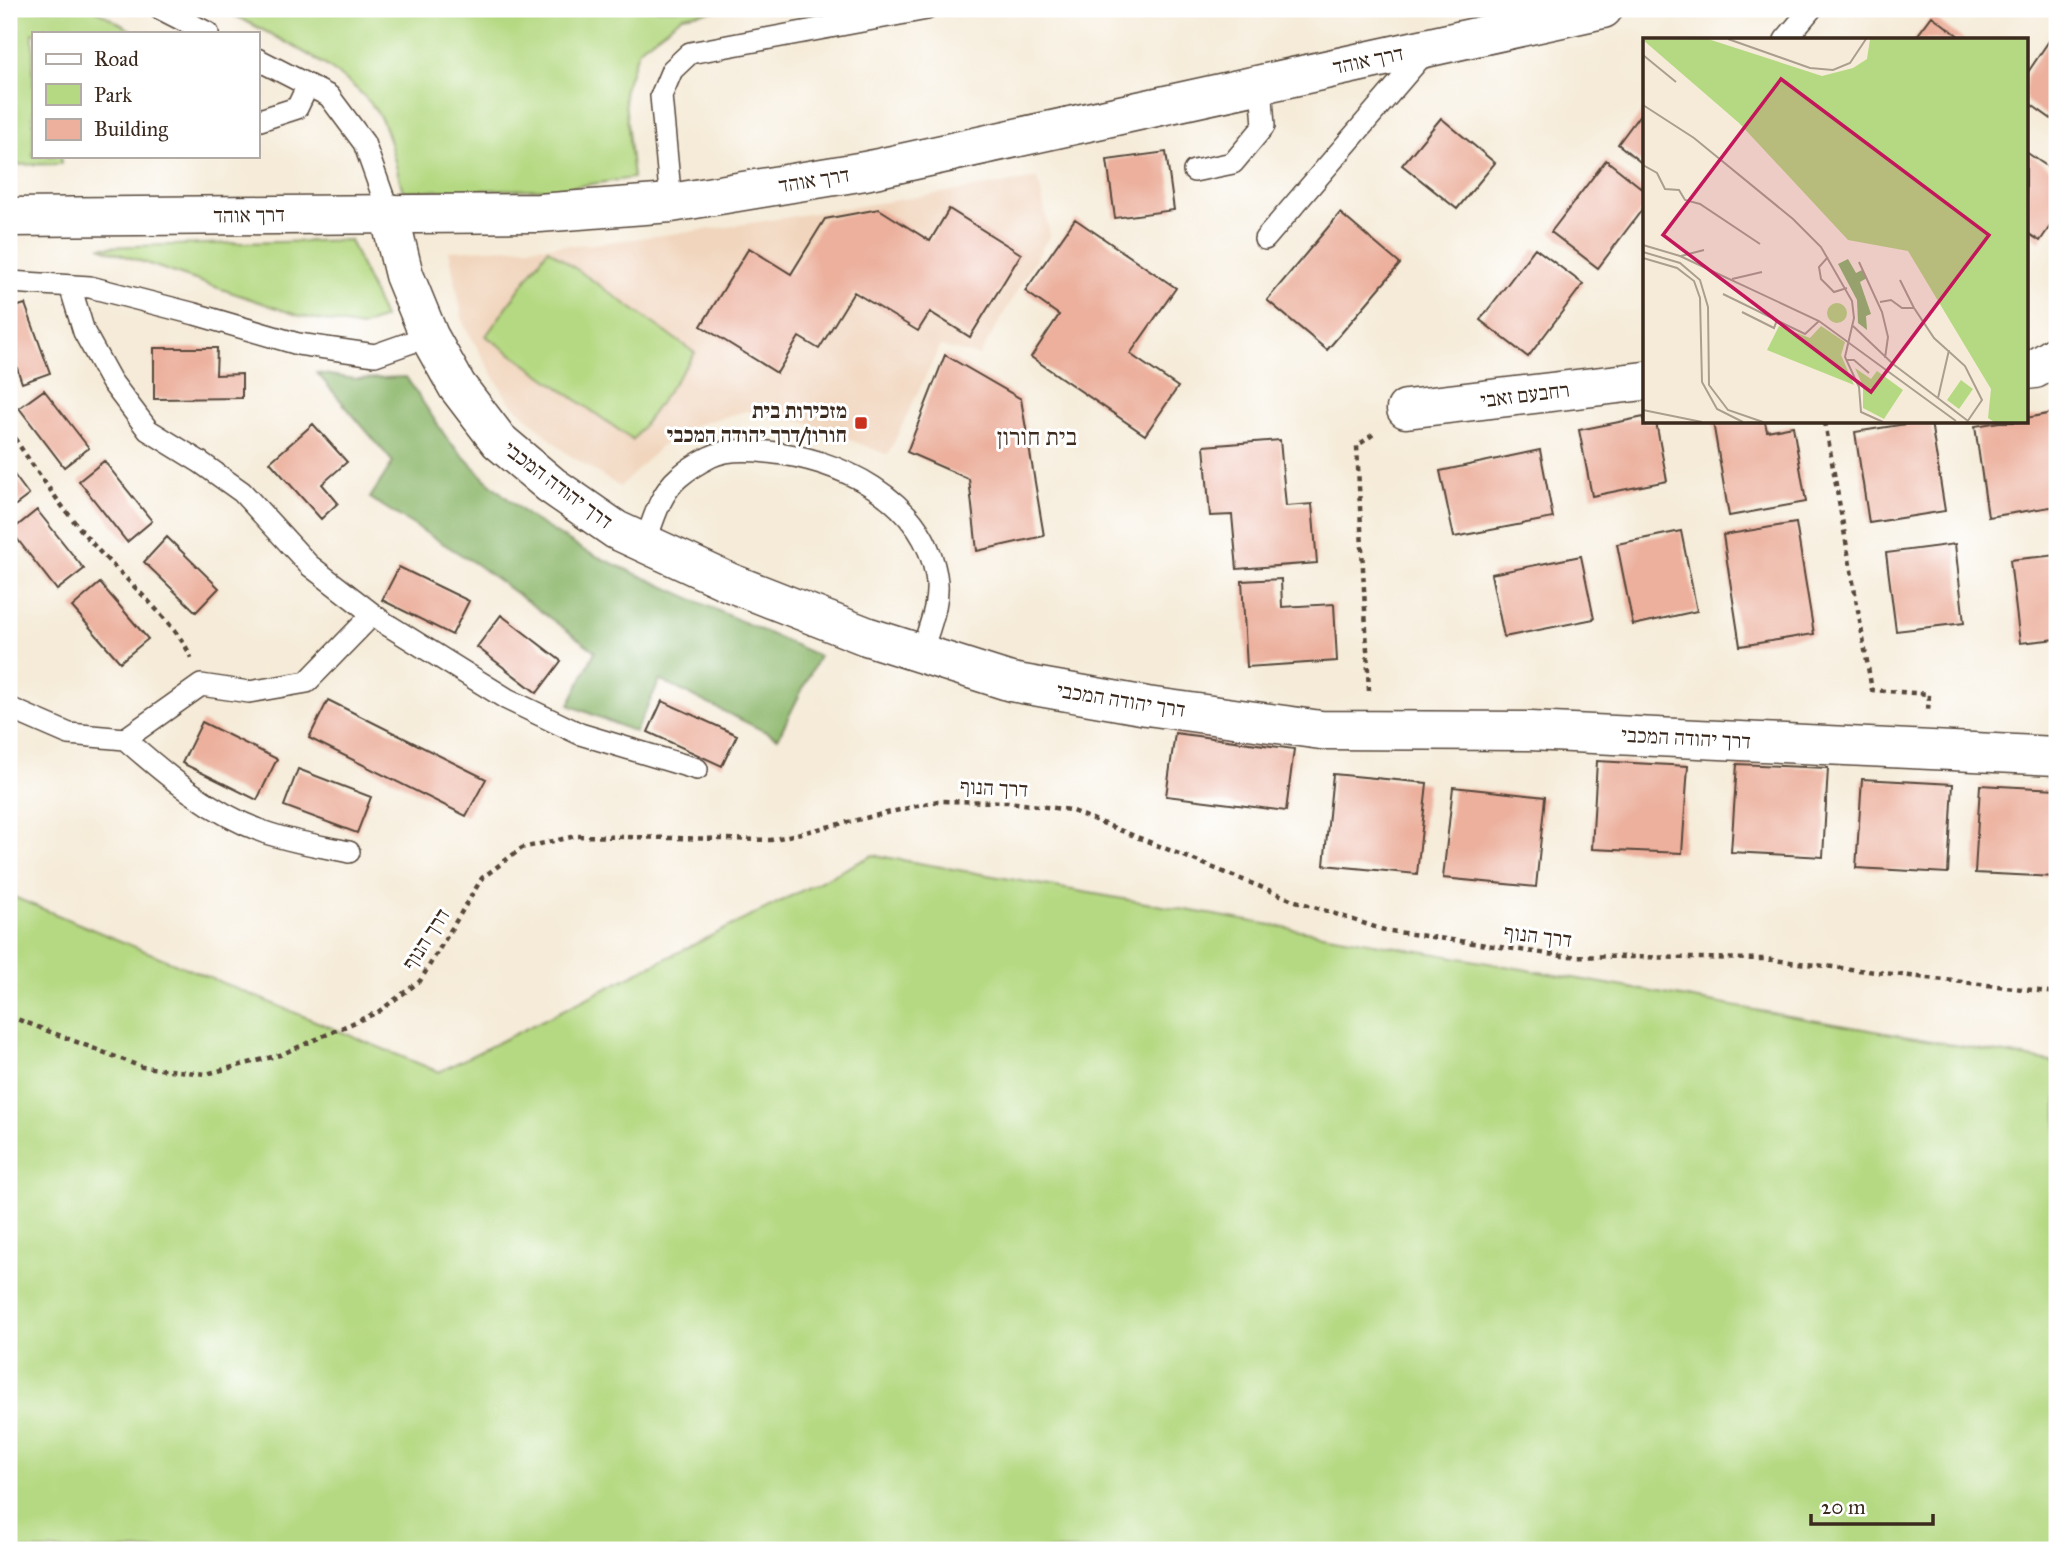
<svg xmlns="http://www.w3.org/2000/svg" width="2066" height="1559" font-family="'IM FELL Great Primer','Frank Ruhl Libre',serif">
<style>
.built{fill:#f1d5bd}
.green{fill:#b5d982;stroke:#788250;stroke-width:2}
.forest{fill:#90b970;stroke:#667247;stroke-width:2}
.building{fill:#ecb09d}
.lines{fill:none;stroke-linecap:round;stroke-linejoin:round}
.lane-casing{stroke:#57473a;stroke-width:24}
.street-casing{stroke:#57473a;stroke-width:41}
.secondary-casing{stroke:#57473a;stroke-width:41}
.path{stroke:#57473a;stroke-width:4.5;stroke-dasharray:5 5;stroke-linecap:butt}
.lane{stroke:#fff;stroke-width:21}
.street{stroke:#fff;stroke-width:38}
.secondary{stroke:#fff;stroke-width:38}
.poi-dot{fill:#c8321e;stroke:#fff;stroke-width:2.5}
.labels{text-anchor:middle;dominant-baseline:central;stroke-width:6;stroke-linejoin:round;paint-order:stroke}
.street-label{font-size:21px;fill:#3b2a1e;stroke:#fff}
.poi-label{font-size:21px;font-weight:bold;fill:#3b2a1e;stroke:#fff;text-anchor:end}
.quarter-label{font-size:24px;fill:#3b2a1e;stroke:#fff}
.inset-road{fill:none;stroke:#ab9e8e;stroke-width:2}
.view{fill:#c2185b;fill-opacity:0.15;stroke:#c2185b;stroke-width:3.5}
.inset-edge{fill:none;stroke:#3b2a1e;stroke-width:3.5}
</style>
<rect width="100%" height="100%" fill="#fff"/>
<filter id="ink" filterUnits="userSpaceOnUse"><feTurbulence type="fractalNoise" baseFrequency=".0143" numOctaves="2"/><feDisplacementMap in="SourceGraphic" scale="14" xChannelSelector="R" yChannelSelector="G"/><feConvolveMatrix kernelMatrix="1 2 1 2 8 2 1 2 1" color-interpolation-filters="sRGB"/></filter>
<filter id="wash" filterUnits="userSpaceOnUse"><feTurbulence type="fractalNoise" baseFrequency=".00686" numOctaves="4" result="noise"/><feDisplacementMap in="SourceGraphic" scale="28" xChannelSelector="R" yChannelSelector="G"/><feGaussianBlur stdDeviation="1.57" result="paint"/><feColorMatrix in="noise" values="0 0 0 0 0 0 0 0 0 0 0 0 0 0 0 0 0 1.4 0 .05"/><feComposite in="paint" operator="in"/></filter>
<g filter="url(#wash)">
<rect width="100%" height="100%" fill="#f5ebd8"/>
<path class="built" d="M1038,178l12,57 -71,121 -39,-10 -52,109 -80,-32 -62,-12 -51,14 -36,23 -39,39 -54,-34 -58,-53 -44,-75 -15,-74 144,-7 133,-17z"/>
<path class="green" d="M9,9h85l42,24h-103v123h28v8l-52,1z
M222,9h502l-41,7 -44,33 -15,43 9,86 -75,11 -155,2c-7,-22 -11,-47 -20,-68 -21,-49 -116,-90 -161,-114z
M350,240l34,78 -23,9 -61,-11 -201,-69z
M548,249l147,104 -62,87 -147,-104z
M873,855l1184,208v487h-2048v-655l430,177z"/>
<path class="forest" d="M317,373l39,6 50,-2 42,63 37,39 43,37 57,35 234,105 -41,82 -118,-58 -25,52 -66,-27 26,-54 -119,-87 -106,-66 23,-36z"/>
<g id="blocks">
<path class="building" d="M1932,16l32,24h-50z
M2051,38l6,5v80l-31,-22v-26z
M1644,109v56l-26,-21z
M1441,118l54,45 -38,46 -55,-44z
M1166,152l8,58 -59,8 -8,-58z
M2026,152l31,21v43l-17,25 -14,-9z
M1606,160l38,30v17l-46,61 -47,-36z
M879,209l51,32 19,-32 72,45 -51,83 -40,-25 -12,19 -64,-39 -35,57 -20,-12 -22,36 -76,-47 48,-78 42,26 34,-55z
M1340,213l60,51 -73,86 -60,-50z
M1075,219l101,69 -46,66 48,33 -33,48 -114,-78 28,-42 -34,-24z
M1535,248l48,36 -55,73 -48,-37z
M25,304l25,69 -28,10 -13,-39v-35z
M154,348h63l-1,27 26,-1v24l-88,1z
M945,355l76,44 23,137 -67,15 -8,-72 -62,-27z
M44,390l45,58 -25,19 -45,-59z
M2053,413l4,28v65l-69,11 -13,-91 24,-4h27v-4z
M1644,417v5h12l11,59 -75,15 -13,-66z
M1713,422h52l2,9 26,-5 13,76 -77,14z
M1918,422h13l14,89 -76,12 -14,-91z
M313,424l34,38 -25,22 16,19 -17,16 -51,-57z
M1280,440l6,66 26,-2 5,59 -80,6 -5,-54 -22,1 -6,-70z
M1540,450l13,68 -99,19 -14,-66z
M104,461l48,60 -25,21 -48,-61z
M9,468l20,27 -20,15z
M37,510l47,59 -27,21 -46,-59z
M1796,523l18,111 -74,12 -17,-111z
M1681,531l16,80 -64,14 -16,-81z
M167,537l52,51 -23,24 -52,-50z
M1955,544l9,79 -68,8 -10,-78z
M2057,555v84l-37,4 -10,-83z
M1581,556l13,63 -90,18 -13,-63z
M399,567l70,34 -17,34 -70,-35z
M1281,579l1,28 52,-3 3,57 -90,6 -5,-86z
M100,583l48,56 -28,23 -48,-55z
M501,615l60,46 -24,32 -60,-46z
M328,700l158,79 -20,37 -157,-78z
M662,701l75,34 -15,31 -74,-34z
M202,722l75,37 -20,41 -75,-37z
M1175,733l119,16 -8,62 -120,-15z
M1597,761l91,5 -6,87 -90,-4z
M1737,764l91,4 -5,89 -92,-5z
M298,769l73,28 -14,36 -73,-27z
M1333,774l94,9 -10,91 -93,-9z
M1862,779l91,5 -5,89 -92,-5z
M1980,785l77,4v88l-82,-4z
M1453,787l92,10 -9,90 -93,-9z"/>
</g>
</g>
<g filter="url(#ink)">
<use href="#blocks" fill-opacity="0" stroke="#57473a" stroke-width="2"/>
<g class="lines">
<defs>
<path id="lane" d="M161,9l47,24
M1785,40l26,-31
M257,59l72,37 35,47 25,70
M257,121l40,-13 11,-23
M1194,171l39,-8 31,-37 -3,-42
M671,203l-10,-107 11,-26 18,-17 237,-44
M1265,239l163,-190
M9,282l81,5 105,27 103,30 77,11 54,-19
M70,286l14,46 27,49 37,49 52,32 42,30 67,73 74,57 124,77 73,35 117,35
M645,543c8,-22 15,-50 34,-66 8,-7 21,-15 31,-20 15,-8 41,-7 58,-5 71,7 154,46 168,123 5,26 -7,53 -15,78
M9,708l60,26 56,5 76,-54 48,7 58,-10 66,-68
M125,739c42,37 86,74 139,93 27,10 57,14 85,20"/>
<path id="street" d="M389,213l15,62 25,61 28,50 42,55 52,44 65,45 115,53 135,53 145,46 136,24 174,24 209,1 527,25
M2026,370l9,-1 22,-14
M1406,409l238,-28"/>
<path id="secondary" d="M9,217l530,-4 132,-10 194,-32 738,-162"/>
</defs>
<use href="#lane" class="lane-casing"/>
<use href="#street" class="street-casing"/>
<use href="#secondary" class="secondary-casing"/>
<path class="path" d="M1825,422l47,268 57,4 -1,17
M9,430c28,42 56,83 90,121 24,26 82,77 92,107
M1369,691l-12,-245 18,-13
M9,1016l133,51 64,7 74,-19 98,-43 42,-31 62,-103 40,-30 54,-12 195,4 167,-39 70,1 62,8 223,90 91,30 178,26 202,3 293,34"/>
<use href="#lane" class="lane"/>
<use href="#street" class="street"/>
<use href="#secondary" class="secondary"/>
</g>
</g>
<rect class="poi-dot" x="854" y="416" width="14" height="14" rx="3.5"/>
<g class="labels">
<g class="street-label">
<text transform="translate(1368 60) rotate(-12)">דרך אוהד</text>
<text transform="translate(814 180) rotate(-9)">דרך אוהד</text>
<text transform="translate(249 215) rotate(-1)">דרך אוהד</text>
<text transform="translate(1525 395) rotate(-7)">רחבעם זאבי</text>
<text transform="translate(558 485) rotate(37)">דרך יהודה המכבי</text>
<text transform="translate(1121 700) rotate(9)">דרך יהודה המכבי</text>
<text transform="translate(1686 738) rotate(3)">דרך יהודה המכבי</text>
<text transform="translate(994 788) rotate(3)">דרך הנוף</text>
<text transform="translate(1538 936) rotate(7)">דרך הנוף</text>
<text transform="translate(426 939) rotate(-57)">דרך הנוף</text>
</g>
<g class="poi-label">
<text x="847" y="411">מזכירות בית<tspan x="847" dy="24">חורון/דרך יהודה המכבי</tspan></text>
</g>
<g class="quarter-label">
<text x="1037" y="437">בית חורון</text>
</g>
</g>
<g transform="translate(1643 38)">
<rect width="385" height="385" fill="#f5ebd8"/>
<path d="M65,1l114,37 31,-8 14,-9 3,-20h158v383h-34l-6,-4 3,-29 -83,-138 -60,-11 -109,-117 -96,-83zM184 275a10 10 0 1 1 20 0a10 10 0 1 1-20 0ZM136,288l31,12 11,-12 24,16 -4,13 13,30 -87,-35zM212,330l16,11 6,-8 26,19 -19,29 -21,-11v-22zM318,342l12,9 -14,20 -12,-9z" fill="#b5d982"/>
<path d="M205,221l8,14 6,-3 5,8 -7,4 11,32 -5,2 1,14 -9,-7 -1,-23 -19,-36z" fill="#90b970"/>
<path class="inset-road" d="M85,1l82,29 23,2 17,-7 16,-24M0,17l33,27M0,67l51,33 99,81 28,28 31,54 2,17 -9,39 14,30 2,25 22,10M0,127l14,8 8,16 14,1 6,10 15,4 60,40M0,207l37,11 139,65 137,100M0,214l37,11 20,17 8,27 1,78 19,25 35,12M38,218l23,-6M185,219l-9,10 2,12 13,13 13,-4M0,220l34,10 17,13 6,17 2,84 15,27 26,13M216,224l23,50 6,25 -3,21M89,241l30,-7M257,242l14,28M80,256l82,40 14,-13M237,264l11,-2 11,8h12l20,30 31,28 17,34 -15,22M99,274l32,16 3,-8M210,288l40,38 75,57M203,322h8l15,13M295,360l11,-48M0,372l59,12"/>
<path class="view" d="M138,41l208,156 -118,157 -208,-157z"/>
<rect width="385" height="385" class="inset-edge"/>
</g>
<rect width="2066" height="1559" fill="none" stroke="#fff" stroke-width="35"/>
<rect x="32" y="32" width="228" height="126" fill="#ffffff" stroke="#b1aaa5" stroke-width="2"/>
<rect x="46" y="54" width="35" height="10" fill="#ffffff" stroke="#b1aaa5" stroke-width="2"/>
<text x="94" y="66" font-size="21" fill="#3b2a1e">Road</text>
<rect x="46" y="84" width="35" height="21" fill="#b5d982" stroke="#b1aaa5" stroke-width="2"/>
<text x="94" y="102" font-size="21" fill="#3b2a1e">Park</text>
<rect x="46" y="119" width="35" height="21" fill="#ecb09d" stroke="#b1aaa5" stroke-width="2"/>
<text x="94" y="136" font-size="21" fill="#3b2a1e">Building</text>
<path d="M1811 1514v10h122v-10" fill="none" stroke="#3b2a1e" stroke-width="3.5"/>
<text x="1821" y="1514" font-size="21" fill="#3b2a1e" stroke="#ffffff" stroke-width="5" paint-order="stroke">20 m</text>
</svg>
